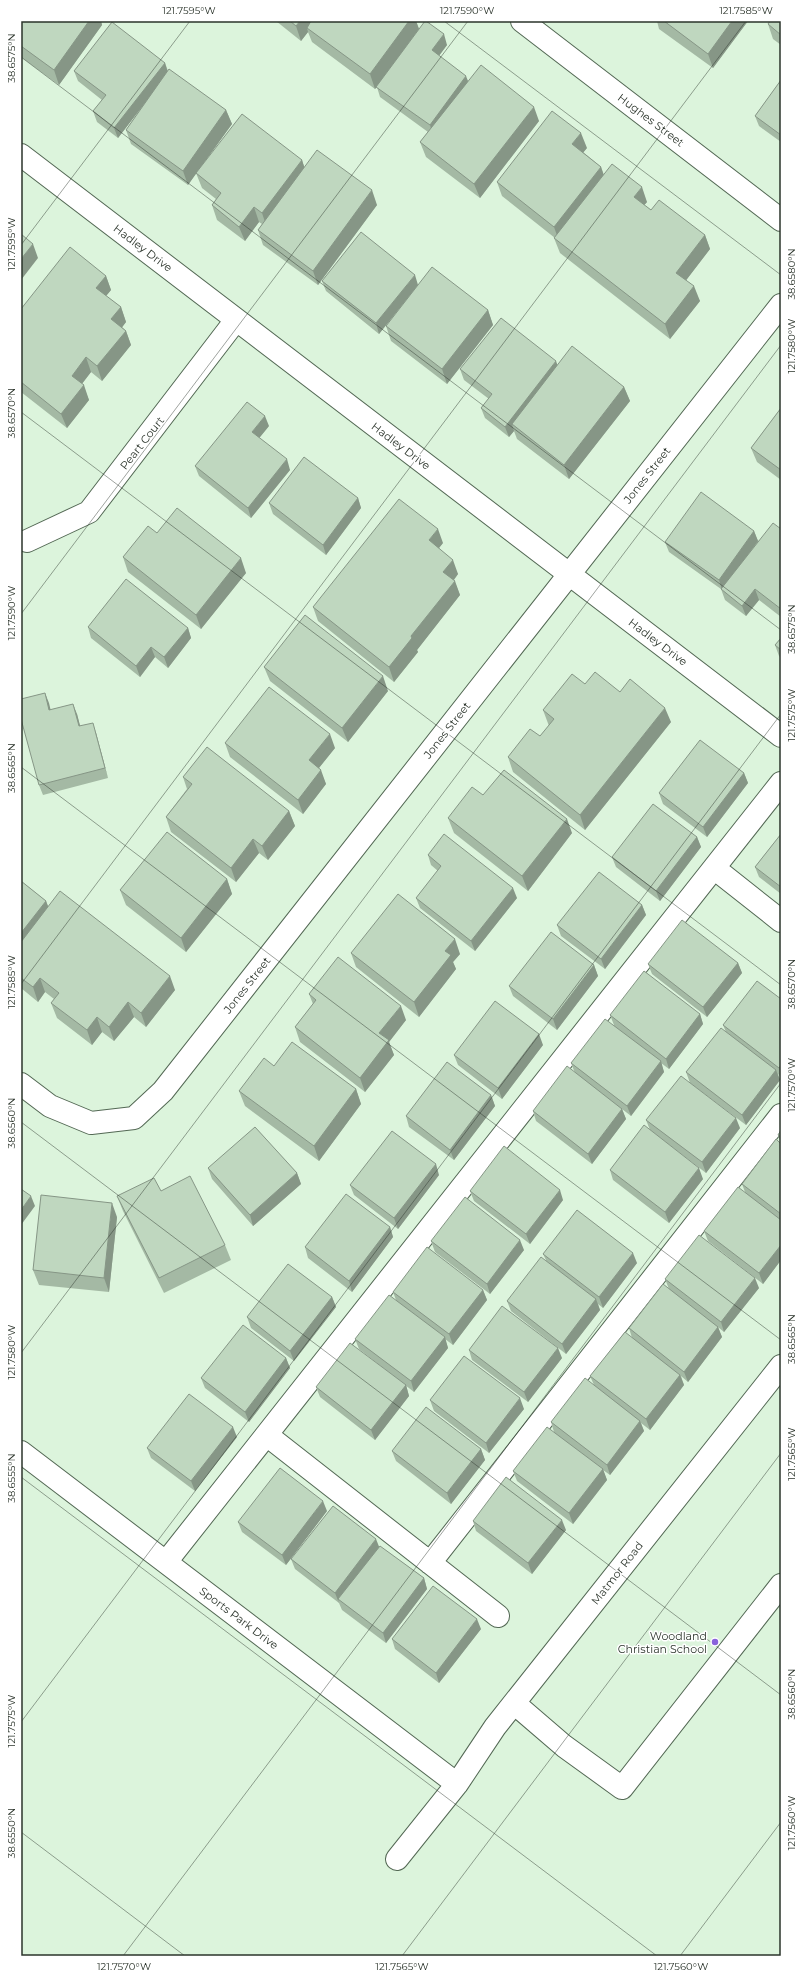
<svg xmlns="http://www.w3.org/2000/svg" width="802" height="1977" font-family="Montserrat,sans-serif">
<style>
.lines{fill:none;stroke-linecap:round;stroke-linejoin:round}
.minor-casing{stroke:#536854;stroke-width:24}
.minor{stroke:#fff;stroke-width:22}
.wall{fill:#a4b9a4}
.shaded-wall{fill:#869686}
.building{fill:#bfd7bf;stroke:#869686}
.ticks{fill:none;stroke:#2b342b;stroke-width:1;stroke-opacity:0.45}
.poi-dot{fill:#8a62dc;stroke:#fff;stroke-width:1.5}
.labels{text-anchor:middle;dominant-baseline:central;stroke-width:3;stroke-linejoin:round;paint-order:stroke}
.street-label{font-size:11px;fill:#2b342b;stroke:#fff}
.poi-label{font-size:11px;fill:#2b342b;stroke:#fff;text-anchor:end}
.neatline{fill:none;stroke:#2b342b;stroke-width:1.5}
.ticks-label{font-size:10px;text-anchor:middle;fill:#2b342b}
</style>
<rect width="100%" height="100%" fill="#dcf4dc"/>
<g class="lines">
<defs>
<path id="minor" d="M522,21l259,199
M21,155l760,581
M27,541l62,-29 147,-192
M714,868l67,53
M21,1084l29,22 41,17 43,-5 29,-27 618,-786
M268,1436l230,180
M21,1452l436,332
M166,1562l615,-779
M430,1563l351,-448
M514,1703l50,43 58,42 159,-203
M397,1859l60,-75 38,-57 286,-361"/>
</defs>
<use href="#minor" class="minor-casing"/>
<use href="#minor" class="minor"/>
</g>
<path class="wall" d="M21,21h80l1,4 -43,60 -38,-28z
M276,21h140l3,8 28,16 -8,11 29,25 71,40 -59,77 -54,-41 -6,-15 8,-10 -48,-35 -3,-10 -2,2 -63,-47 -4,-10 -7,9z
M657,21h91l-35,47 -54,-39z
M781,21v24l-8,-6 -5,-15z
M165,63l3,8 58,39 6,14 -32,44 102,-8 2,7 73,38 -59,80 -55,-40 -5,-15 4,-6 -3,-2 -14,19 -28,-21 -5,-15 4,-6 -14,-11 -6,-15 -8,12 -57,-41 -5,-14 15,-22 -23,30 -21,-16 -4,-11 9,-11 -24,-19 -4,-10z
M781,80v62l-22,-16 -4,-10z
M587,148l-4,4 18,15 3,8 43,27 -3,3 7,5 54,25 5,14 -24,31 14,21 -30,38 -110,-86 -6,-15h1l-53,-42 -5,-14z
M106,276l5,14 -5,6 15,11 5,15 -4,5 4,4 5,14 -29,36 -11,-9 -9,12 7,16 -22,28 -46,-36v-83z
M322,281l96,4 70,25 5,15 -46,59 -56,-43 -5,-15 30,-38 -37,46 -53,-43z
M558,365l66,22 6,14 -61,78 -52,-40 -3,-8 -5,6 -24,-19 -4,-10 8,-9 -25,-19 -4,-11z
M781,408v72l-24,-18 -6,-14z
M269,426l-10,12 31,32 -39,48 -52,-42 -4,-10z
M358,498l3,10 -35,47 -53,-41 -4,-11z
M781,529v88l-22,-17 -13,16 -21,-16 -4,-11 -52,-37 -4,-10 89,-11 4,10z
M157,533l89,40 -45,56 -73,-57 -5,-15z
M443,543l-4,5 19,26 -4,6 6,15 -43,55 1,2 -24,30 -76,-61 -5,-14z
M88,627l100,1 3,10 -23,30 -13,-11 -15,20 -49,-39z
M781,638v20l-2,-2 -4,-11z
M264,667l124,24 -40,51 -78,-61z
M585,684l35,8 51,30 -86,108 -72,-58 -5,-15 32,-21 9,-10 -6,-16z
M45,693l5,17 27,4 3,12 16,7 12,45 -65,17 -4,-10z
M225,743l110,5 -16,20 7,16 -23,30 -73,-57z
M744,773l4,10 -41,54 -44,-33 -4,-11z
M183,777l106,34 6,15 -27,34 -9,-7 -23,29 -65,-50 -5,-15 21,-28z
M483,795l89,38 -44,58 -74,-58 -6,-15z
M781,834v60l-22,-17 -4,-10z
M697,837l4,10 -41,54 -44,-34 -4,-10z
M428,855l89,43 -42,53 -55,-43 -4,-10 22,-27 -7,-6z
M227,879l5,15 -46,58 -60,-47 -6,-15z
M21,881l25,20 2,6 127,83 -29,37 -12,-10 -20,24 -12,-9 -10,13 -35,-27 -6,-15 3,-4 -9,-7 -7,10 -17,-14z
M642,905l4,10 -41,54 -44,-33 -4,-11z
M351,953l109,1 -7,8 3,7 -37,48 -63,-50z
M738,963l4,10 -35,44 -55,-43 -4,-10z
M594,965l4,11 -41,54 -44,-34 -4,-10z
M309,994l97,26 -17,22 5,13 -29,37 -65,-50 -5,-15 18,-23z
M781,999v78l-3,-3 2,6 -34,45 -56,-42 -4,-11 40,-40 -3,-7z
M700,1014l3,10 -34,45 -8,-6 3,9 -33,44 -9,-7 4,10 -34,45 -56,-43 -3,-10 42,-38 -4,-10 43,-38 -4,-10z
M543,1045l-41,54 -44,-34 -4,-10z
M274,1066l82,23 5,15 -42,57 -74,-55 -6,-15z
M491,1095l4,11 -41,54 -45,-33 -3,-11z
M646,1120l94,8 -34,45 -56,-43z
M781,1130v130l-18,24 -55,-43 -4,-10 41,-39 -3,-8 39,-41 -3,-8z
M208,1168l89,5 4,11 -48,42 -41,-47z
M610,1170l93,9 -34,44 -56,-43z
M439,1175l-41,54 -44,-34 -4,-10z
M161,1191l64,54 6,15 -67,33 -41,-82 -6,-15z
M470,1191l93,9 -33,44 -56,-43z
M117,1217l-8,75 -70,-7 -6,-15z
M390,1227l3,10 -41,55 -44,-34 -3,-11z
M431,1241l93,9 -34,44 -55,-42z
M543,1254l94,9 -34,45 -5,-4 2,6 -34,44 -55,-43 -4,-10 39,-41z
M665,1279l94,9 -35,44 -6,-5 4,10 -34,45 -7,-6 3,9 -34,45 -9,-7 3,8 -34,44 -7,-5 4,10 -34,44 -56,-43 -4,-10 41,-39 -3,-10 43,-37 -4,-9 42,-38 -3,-10 40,-39z
M483,1290l4,10 -34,45 -8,-6 3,9 -34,44 -55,-43 -4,-10 41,-39 -3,-8z
M332,1297l4,10 -42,54 -43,-33 -4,-11z
M469,1350l93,8 -34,44 -56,-42z
M286,1358l4,10 -41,54 -44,-34 -4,-10z
M406,1385l3,11 -34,44 -55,-43 -4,-10z
M430,1400l94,9 -35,44 -55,-42z
M237,1437l-42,54 -44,-33 -4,-10z
M481,1449l4,11 -34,44 -55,-43 -4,-10z
M327,1511l-41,54 -44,-33 -4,-10z
M473,1521l93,9 -34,44 -56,-43z
M379,1547l45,31 3,11 -41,54 -44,-33 -3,-7 -44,-34 -4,-10z
M481,1629l-42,54 -44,-34 -3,-10z"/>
<path class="shaded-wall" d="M89,21h12l1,4 -43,60 -5,-15z
M300,21h17l-10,7 1,4 -7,9 -5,-15z
M409,21h7l3,8 -44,60 -5,-15z
M732,21h16l-35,47 -5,-14z
M444,34l3,11 -12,16 -3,-11z
M165,63l3,10 -50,65 -4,-10z
M466,76l4,10 -37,50 -3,-11z
M534,107l5,14 -59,77 -6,-14z
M226,110l6,14 -44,61 -5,-14z
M581,133l6,15 -9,11 -6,-15z
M302,160l5,15 -40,53 -5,-15z
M601,167l5,15 -47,59 -5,-14z
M642,187l5,15 -8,9 -5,-14z
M372,190l5,15 -59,80 -5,-14z
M254,207l5,15 -14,19 -6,-14z
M705,235l5,14 -29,38 -5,-14z
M33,244l5,14 -17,22v-21z
M415,275l3,10 -39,49 -3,-11z
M106,276l5,14 -10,12 -5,-14z
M694,286l6,15 -30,38 -5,-15z
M121,307l5,15 -9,12 -6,-15z
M488,310l5,15 -46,59 -5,-15z
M126,331l5,14 -29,36 -5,-15z
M86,357l5,15 -14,18 -5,-14z
M556,361l4,11 -48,52 2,7 -5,6 -4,-10z
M84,385l5,15 -22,28 -6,-14z
M624,387l6,14 -61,78 -5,-14z
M265,416l4,10 -13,16 -4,-10z
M287,459l3,11 -39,48 -3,-10z
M358,498l3,10 -35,47 -3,-10z
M438,529l5,14 -9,11 -5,-14z
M754,531l4,10 -36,49 -3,-10z
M241,558l5,15 -45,56 -5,-14z
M453,560l5,14 -9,12 -6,-14z
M455,581l5,14 -43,55 1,2 -24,30 -5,-15 22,-31z
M755,589l4,11 -13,16 -4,-10z
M188,628l3,10 -23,30 -4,-11z
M151,647l4,10 -15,20 -4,-11z
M383,676l5,15 -40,51 -6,-14z
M45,693l4,10 4,17 -4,-10z
M73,704l4,10 6,23 -4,-11z
M665,708l6,14 -86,108 -5,-15z
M93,723l3,10 12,45 -3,-10z
M330,734l5,14 -21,26 -5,-14z
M321,770l5,14 -23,30 -5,-14z
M744,773l4,10 -41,54 -4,-10z
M289,811l6,15 -27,34 -6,-14z
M567,819l5,14 -44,58 -6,-15z
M697,837l4,10 -41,54 -4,-10z
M253,839l6,14 -23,29 -5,-14z
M227,879l5,15 -46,58 -5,-14z
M513,888l4,10 -42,53 -4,-10z
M46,901l4,10 -29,37v-15z
M642,905l4,10 -41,54 -4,-10z
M455,939l5,15 -7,8 3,7 -37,48 -5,-15 31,-51z
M738,963l4,10 -35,44 -4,-10z
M594,965l4,11 -41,54 -4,-11z
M170,976l5,14 -29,37 -5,-14z
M40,978l5,14 -7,10 -5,-15z
M128,1002l6,15 -20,24 -5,-14z
M401,1006l5,14 -17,22 5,13 -29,37 -5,-14 19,-45z
M700,1014l3,10 -34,45 -3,-10z
M97,1017l5,15 -10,13 -5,-15z
M539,1034l4,11 -41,54 -4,-11z
M661,1061l3,11 -33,44 -4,-10z
M781,1065v9l-2,-6z
M776,1070l4,10 -34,45 -4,-10z
M356,1089l5,15 -42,57 -5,-15z
M491,1095l4,11 -41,54 -4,-10z
M622,1109l4,10 -34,45 -4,-10z
M736,1118l4,10 -34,45 -4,-11z
M436,1164l3,11 -41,54 -4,-11z
M699,1168l4,11 -34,44 -4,-11z
M297,1173l4,11 -48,42 -3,-11z
M560,1190l3,10 -33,44 -4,-10z
M31,1196l4,10 -14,19v-15z
M112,1203l5,14 -8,75 -5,-14z
M390,1227l3,10 -41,55 -3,-11z
M520,1240l4,10 -34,44 -3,-10z
M781,1245v15l-18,24 -4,-11z
M633,1253l4,10 -34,45 -4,-11z
M755,1278l4,10 -35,44 -3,-10z
M483,1290l4,10 -34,45 -4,-11z
M332,1297l4,10 -42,54 -4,-10z
M596,1299l4,11 -34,44 -4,-10z
M718,1327l4,10 -34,45 -4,-10z
M445,1337l3,11 -34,44 -3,-11z
M558,1348l4,10 -34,44 -4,-10z
M286,1358l4,10 -41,54 -4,-10z
M680,1375l4,10 -34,45 -4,-11z
M406,1385l3,11 -34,44 -4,-10z
M520,1398l4,11 -35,44 -3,-10z
M640,1421l4,10 -34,44 -3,-10z
M233,1427l4,10 -42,54 -4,-10z
M481,1449l4,11 -34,44 -4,-11z
M603,1469l4,11 -34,44 -4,-11z
M323,1501l4,10 -41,54 -4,-10z
M562,1520l4,10 -34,44 -4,-11z
M376,1539l4,10 -42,50 1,4 -4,-10z
M424,1578l3,11 -41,54 -3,-10z
M477,1619l4,10 -42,54 -3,-10z"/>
<path class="building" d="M21,21h68l-35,49 -33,-24z
M290,21h10l-4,5z
M311,21h98l-39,53 -63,-46z
M425,21h1l18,13 -12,16 34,26 -36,49 -54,-38z
M664,21h68l-24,33z
M770,21h11v14l-13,-11z
M112,22l53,41 -51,65 -21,-17 13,-16 -32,-24z
M481,65l53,42 -60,77 -54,-42z
M169,69l57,41 -43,61 -57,-41z
M781,80v55l-26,-19z
M552,111l29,22 -9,11 29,23 -47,60 -57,-45z
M242,114l60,46 -40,53 -8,-6 -15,20 -27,-22 9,-12 -25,-20z
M317,150l55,40 -59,81 -55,-41z
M612,164l30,23 -8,10 17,13 8,-10 46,35 -29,38 18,13 -29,38 -111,-86z
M361,232l54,43 -39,48 -54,-42z
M21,234l12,10 -12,15z
M70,247l36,29 -10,12 25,19 -10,12 15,12 -29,35 -11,-9 -14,19 12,9 -23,29 -40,-32v-73z
M432,267l56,43 -46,59 -56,-43z
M501,318l55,43 -51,66 -24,-19 11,-14 -32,-25z
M572,346l52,41 -60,78 -52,-41z
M247,402l18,14 -13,16 35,27 -39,49 -53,-42z
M781,408v62l-30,-22z
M304,457l54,41 -35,47 -54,-42z
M701,492l53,39 -35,49 -54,-38z
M399,499l39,30 -9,11 24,20 -10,12 12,9 -44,55 1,2 -23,29 -76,-60z
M177,508l64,50 -45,57 -73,-58 25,-31 9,7z
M773,523l8,6v80l-26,-20 -13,17 -21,-17z
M126,579l62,49 -24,29 -13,-10 -15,19 -48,-39z
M305,615l78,61 -41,52 -78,-61z
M781,638v12l-6,-5z
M595,672l25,20 10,-13 35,29 -85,107 -72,-58 22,-28 10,7 14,-17 -11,-9 29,-36 13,10z
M269,687l61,47 -21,26 12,10 -23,30 -73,-57z
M45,693l4,17 24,-6 6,22 14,-3 12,45 -66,17 -18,-66v-20z
M700,740l44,33 -41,54 -44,-34z
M207,747l82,64 -27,35 -9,-7 -22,29 -65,-51 26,-33 -9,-7z
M504,770l63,49 -45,57 -74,-58 24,-31 11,8z
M653,804l44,33 -41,54 -44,-34z
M167,832l60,47 -46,59 -61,-48z
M444,834l69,54 -42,53 -55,-43 25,-32 -13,-11z
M781,834v53l-26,-20z
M599,872l43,33 -41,54 -44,-34z
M21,881l25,20 -25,32z
M60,891l110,85 -29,37 -13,-11 -19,25 -12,-10 -10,13 -36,-27 8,-10 -19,-15 -7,9 -12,-9v-36z
M398,894l57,45 -10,12 6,4 -37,47 -63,-49z
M682,920l56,43 -35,44 -55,-43z
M551,932l43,33 -41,54 -44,-33z
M338,957l63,49 -22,27 10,7 -29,38 -65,-51 21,-27 -7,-6z
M644,971l56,43 -34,45 -56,-44z
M757,981l24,18v66l-2,3 -56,-43z
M495,1001l44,33 -41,54 -44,-33z
M605,1019l56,42 -34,45 -56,-43z
M721,1028l55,42 -34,45 -56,-43z
M292,1042l64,47 -42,57 -75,-55 25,-33 10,8z
M447,1062l44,33 -41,55 -44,-34z
M567,1066l55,43 -34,45 -55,-43z
M681,1076l55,42 -34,44 -56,-42z
M644,1125l55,43 -34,44 -55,-42z
M255,1127l42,46 -47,42 -42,-47z
M781,1130v7l-3,-2z
M392,1131l44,33 -42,54 -44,-33z
M776,1139l5,5v70l-39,-30z
M504,1146l56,44 -34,44 -56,-43z
M190,1176l35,69 -66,33 -42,-82 37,-18 7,13z
M738,1187l43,33v25l-22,28 -55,-42z
M21,1189l10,7 -10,14z
M346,1194l44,33 -41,54 -44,-34z
M41,1195l71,8 -8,75 -71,-8z
M465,1197l55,43 -33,44 -56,-43z
M577,1210l56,43 -34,44 -56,-43z
M699,1235l56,43 -34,44 -56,-43z
M427,1247l56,43 -34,44 -56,-42z
M541,1257l55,42 -34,45 -55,-43z
M288,1264l44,33 -42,54 -43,-34z
M663,1284l55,43 -34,45 -55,-44z
M389,1295l56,42 -34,44 -56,-42z
M502,1306l56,42 -34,44 -55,-42z
M243,1325l43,33 -41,54 -44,-34z
M625,1332l55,43 -34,44 -56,-43z
M350,1343l56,42 -35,45 -55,-43z
M464,1356l56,42 -34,45 -56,-43z
M585,1378l55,43 -33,44 -56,-43z
M189,1394l44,33 -42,54 -44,-33z
M426,1407l55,42 -34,44 -55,-42z
M547,1427l56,42 -34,44 -56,-42z
M280,1468l43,33 -41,54 -44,-33z
M506,1477l56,43 -34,43 -55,-42z
M333,1506l43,33 -41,54 -44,-34z
M380,1546l44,32 -41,55 -45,-34z
M433,1586l44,33 -41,54 -44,-34z"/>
<path class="ticks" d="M444,21l337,254M21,57l760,573M21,245l169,-224M21,412l760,573M21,614l447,-593M21,767l760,573M21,984l725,-963M21,1122l760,573M21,1353l760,-1008M21,1477l636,479M21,1722l760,-1008M21,1832l164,124M123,1956l658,-873M402,1956l379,-503M680,1956l101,-134"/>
<circle class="poi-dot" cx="715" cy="1642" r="4"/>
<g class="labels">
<g class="street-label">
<text transform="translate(651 120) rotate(37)">Hughes Street</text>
<text transform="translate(143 248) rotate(37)">Hadley Drive</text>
<text transform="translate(142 443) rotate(-52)">Peart Court</text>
<text transform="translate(401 446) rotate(37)">Hadley Drive</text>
<text transform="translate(647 475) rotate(-52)">Jones Street</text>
<text transform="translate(658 642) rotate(37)">Hadley Drive</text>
<text transform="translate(447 730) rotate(-52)">Jones Street</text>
<text transform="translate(247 985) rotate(-52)">Jones Street</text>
<text transform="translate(617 1573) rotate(-52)">Matmor Road</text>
<text transform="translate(239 1618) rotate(37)">Sports Park Drive</text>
</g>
<g class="poi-label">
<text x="707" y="1636">Woodland<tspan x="707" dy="13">Christian School</tspan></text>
</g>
</g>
<rect width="802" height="1977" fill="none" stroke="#ffffff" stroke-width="44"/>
<rect x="22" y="22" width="758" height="1933" class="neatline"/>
<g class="ticks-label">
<text x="189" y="14">121.7595°W</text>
<text x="467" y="14">121.7590°W</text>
<text x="746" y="14">121.7585°W</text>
<text transform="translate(11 58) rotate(-90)" y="4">38.6575°N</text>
<text transform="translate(11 244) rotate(-90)" y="4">121.7595°W</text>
<text transform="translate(791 274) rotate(-90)" y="4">38.6580°N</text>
<text transform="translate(791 346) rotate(-90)" y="4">121.7580°W</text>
<text transform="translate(11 413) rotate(-90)" y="4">38.6570°N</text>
<text transform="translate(11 613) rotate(-90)" y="4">121.7590°W</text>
<text transform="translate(791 629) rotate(-90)" y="4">38.6575°N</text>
<text transform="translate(791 715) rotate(-90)" y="4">121.7575°W</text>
<text transform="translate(11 768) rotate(-90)" y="4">38.6565°N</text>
<text transform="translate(11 982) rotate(-90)" y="4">121.7585°W</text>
<text transform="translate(791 984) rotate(-90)" y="4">38.6570°N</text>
<text transform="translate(791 1085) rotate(-90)" y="4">121.7570°W</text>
<text transform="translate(11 1123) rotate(-90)" y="4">38.6560°N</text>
<text transform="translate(791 1339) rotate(-90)" y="4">38.6565°N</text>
<text transform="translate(11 1352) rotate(-90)" y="4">121.7580°W</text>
<text transform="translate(791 1454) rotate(-90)" y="4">121.7565°W</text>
<text transform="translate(11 1478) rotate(-90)" y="4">38.6555°N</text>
<text transform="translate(791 1694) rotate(-90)" y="4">38.6560°N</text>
<text transform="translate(11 1721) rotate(-90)" y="4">121.7575°W</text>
<text transform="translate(791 1823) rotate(-90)" y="4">121.7560°W</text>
<text transform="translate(11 1833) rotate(-90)" y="4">38.6550°N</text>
<text x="124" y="1970">121.7570°W</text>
<text x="402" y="1970">121.7565°W</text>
<text x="681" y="1970">121.7560°W</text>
</g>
</svg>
